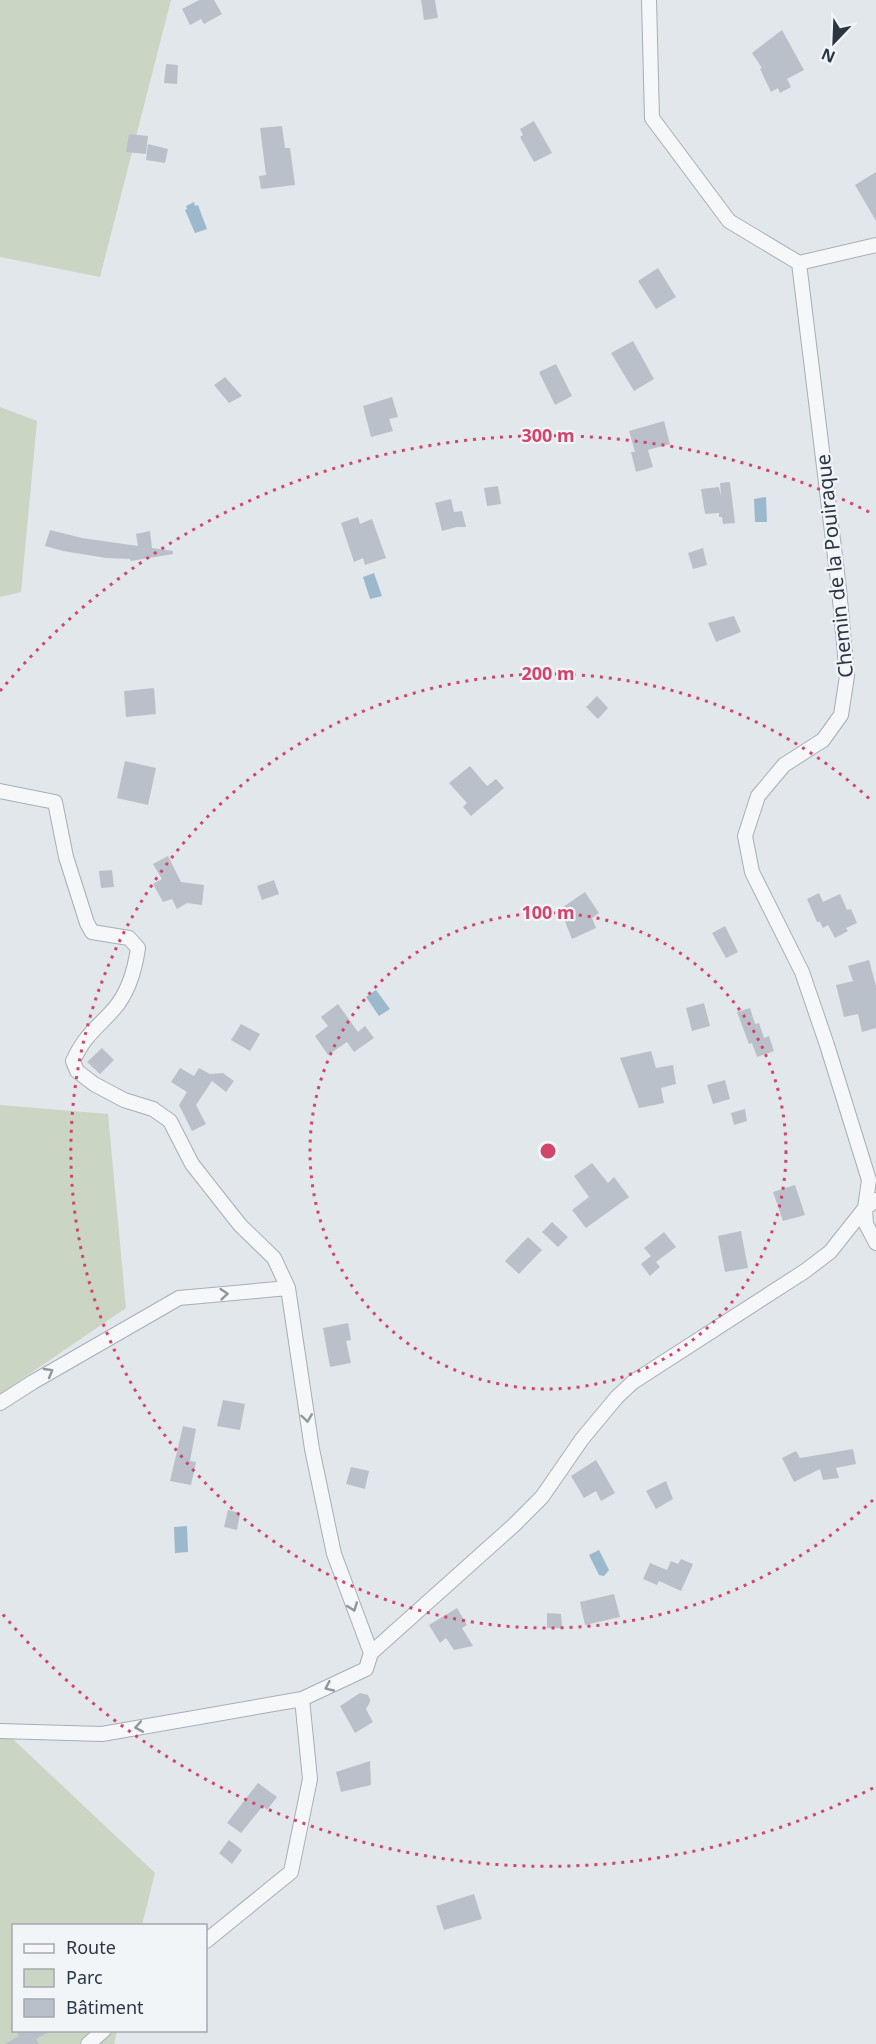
<svg xmlns="http://www.w3.org/2000/svg" width="876" height="2044" font-family="'Noto Sans',sans-serif">
<style>
.green{fill:#cad5c3}
.water{fill:#9cb8cc}
.building{fill:#b9c0c9}
.lines{fill:none;stroke-linecap:round;stroke-linejoin:round}
.street-casing{stroke:#a7aeb6;stroke-width:16}
.street{stroke:#f5f7f9;stroke-width:14}
.oneway{stroke:#90969e}
.ring{fill:none;stroke:#d2456a;stroke-width:3;stroke-dasharray:3 6}
.labels{text-anchor:middle;dominant-baseline:central;stroke-width:4.5;stroke-linejoin:round;paint-order:stroke}
.street-label{font-size:20px;fill:#2a3644;stroke:#f2f5f8}
.centre{fill:#d2456a;stroke:#f2f5f8;stroke-width:3}
.ring-label{font-size:18px;text-anchor:middle;font-weight:bold;fill:#d2456a;stroke:#f2f5f8;stroke-width:4.5;stroke-linejoin:round;paint-order:stroke}
</style>
<rect width="100%" height="100%" fill="#e2e7eb"/>
<path class="green" d="M0,0h171l-71,277 -100,-20z
M0,407l37,14 -16,171 -21,5z
M0,1105l108,9 18,194 -126,86z
M0,1727l155,146 -13,52 -128,1v104l103,1 -3,13h-114z"/>
<path class="water" d="M194,202l1,4 3,-1 9,24 -12,4 -10,-23 2,-1 -1,-3z
M766,497l1,25h-12l-1,-23z
M374,573l8,23 -12,3 -7,-22z
M376,990l14,19 -11,7 -13,-19z
M187,1526l1,26 -13,1 -1,-26z
M599,1550l10,20 -5,6 -5,-1 -10,-20z"/>
<path class="building" d="M199,0h15l8,14 -18,10 -3,-5 -11,6 -8,-16z
M421,0h14l3,18 -14,2z
M782,30l22,40 -17,9 4,8 -11,6 -2,-5 -7,4 -11,-23 2,-1 -10,-15z
M166,64l12,1 -1,19 -13,-1z
M534,121l18,32 -18,9 -14,-25 3,-2 -3,-6z
M282,126l3,22h5l5,37 -34,4 -2,-13 7,-1 -6,-47z
M129,134l19,2 -2,18 -20,-2z
M148,144l20,5 -3,14 -19,-3z
M876,172v49l-21,-36z
M658,268l18,29 -20,12 -18,-28z
M633,341l21,38 -20,12 -23,-38z
M556,364l16,32 -17,9 -16,-33z
M225,377l17,19 -13,7 -15,-18z
M392,397l6,20 -9,2 4,12 -22,6 -8,-31z
M664,421l6,23 -22,6 5,17 -17,5 -5,-20h4l-6,-21z
M730,482l5,41 -12,1 -1,-7h-3v-4l-14,1 -4,-25 18,-2 2,10 -1,-14z
M498,486l3,18 -14,2 -3,-18z
M451,499l3,13 8,-1 4,16h-9l-15,4 -7,-28z
M358,517l2,7 12,-5 14,39 -21,7 -2,-7 -9,4 -13,-39z
M50,530l32,8 56,8 -2,-12 14,-3 2,17 21,3v3l-42,7 -1,-2 -24,-1 -43,-7 -18,-5z
M703,548l4,17 -14,4 -5,-16z
M734,616l7,16 -25,10 -8,-19z
M154,688l2,26 -30,3 -2,-26z
M597,696l11,12 -10,11 -12,-12z
M125,761l31,7 -8,37 -31,-7z
M470,766l17,20 9,-7 8,9 -33,28 -8,-9 4,-4 -18,-20z
M168,856l13,26 23,3 -2,20 -15,-2 -10,6 -5,-10 -9,3 -10,-18 9,-5 -9,-15z
M112,870l2,17 -13,1 -2,-17z
M274,880l5,14 -17,6 -5,-14z
M585,892l14,21 -7,5 4,10 -24,11 -12,-30z
M819,893l4,9 17,-8 7,16 4,-1 6,14 -11,5 2,3 -13,7 -7,-13 -5,3 -3,-6h-3l-10,-23z
M725,926l13,26 -12,6 -14,-25z
M869,960l7,26v42l-14,4 -4,-18 -14,3 -8,-32 17,-4 -5,-15z
M704,1003l6,23 -18,5 -6,-23z
M338,1004l20,28 7,-6 9,12 -20,14 -7,-10 -19,13 -13,-19 13,-10 -7,-9z
M750,1008l5,16 4,-1 5,15 5,-2 5,15 -17,6 -5,-14 -3,1 -12,-32z
M241,1024l19,10 -10,17 -19,-11z
M102,1048l12,12 -14,14 -13,-12z
M651,1051l5,17 17,-3 3,19 -15,4 3,15 -25,5 -19,-50z
M180,1068l14,8 5,-8 11,6 13,-1 11,8 -8,11 -14,-11 -16,24 10,19 -14,7 -13,-26 8,-13 -16,-10z
M725,1080l5,19 -17,5 -6,-19z
M745,1109l2,12 -13,4 -3,-12z
M592,1163l16,20 6,-6 15,20 -43,31 -14,-18 17,-13 -15,-21z
M795,1185l10,30 -22,6 -10,-29z
M552,1222l16,15 -10,10 -16,-15z
M741,1231l7,37 -23,4 -7,-36z
M664,1232l12,15 -20,15 -12,-14z
M528,1237l14,13 -23,24 -14,-13z
M651,1256l9,11 -10,9 -9,-12z
M348,1323l3,17 -5,1 5,22 -21,4 -7,-39z
M223,1400l22,4 -5,26 -23,-4z
M183,1426l13,3 -6,32 6,1 -5,23 -21,-4z
M853,1449l3,15 -20,4 3,10 -16,2 -3,-11 -26,13 -12,-24 14,-7 4,7z
M596,1460l19,33 -14,8 -5,-10 -12,7 -13,-22z
M351,1467l18,4 -4,18 -19,-5z
M666,1481l7,18 -17,10 -10,-18z
M228,1510l12,3 -3,17 -13,-3z
M681,1559l12,5 -12,27 -22,-10 -2,4 -14,-6 7,-16 17,7 4,-9 7,3z
M614,1594l6,23 -35,8 -5,-23z
M457,1608l10,17 -5,3 11,18 -19,4 -8,-12 -6,5 -11,-18z
M547,1613l14,1 1,14h-15z
M360,1693l8,2 2,4v3l-4,7 7,13 -18,11 -15,-27z
M370,1761l1,24 -30,7 -5,-20z
M258,1783l19,14 -10,13 -4,-4 -22,27 -14,-10z
M229,1840l13,10 -10,14 -13,-11z
M474,1894l8,25 -38,11 -8,-24z
M16,2031h35l-15,8 3,5h-34l14,-8z"/>
<g class="lines">
<defs>
<path id="street" d="M649,0l3,118 77,103 70,42 40,326 8,87 -6,39 -18,25 -39,25 -26,31 -13,40 7,36 50,100 25,73 42,135 -4,28 1,16 10,19
M799,263l77,-18
M0,791l55,11 11,55 21,66 5,9 37,6 9,10c-3,21 -10,45 -24,61 -18,20 -29,26 -41,52l4,10 17,13 30,16 29,9 17,12 22,43 48,61 34,33 14,30
M0,1403l33,-21 146,-84 109,-10 24,161 22,105 37,99
M0,1731l102,3 200,-35 64,-30 5,-16 143,-128 28,-28 40,-58 35,-42 16,-15 172,-111 25,-19 35,-44 11,-8
M206,1941l85,-69 19,-93 -8,-80
M88,2044l16,-14"/>
</defs>
<use href="#street" class="street-casing"/>
<use href="#street" class="street"/>
</g>
<defs><path id="oneway-chevron" d="M-2-3.5L2.5 0L-2 3.5" fill="none" stroke-width="1.6" stroke-linecap="round" stroke-linejoin="round" transform="scale(1.5)"/></defs>
<g class="oneway">
<use href="#oneway-chevron" transform="translate(224 1294) rotate(-5)"/>
<use href="#oneway-chevron" transform="translate(49 1372) rotate(-30)"/>
<use href="#oneway-chevron" transform="translate(307 1418) rotate(82)"/>
<use href="#oneway-chevron" transform="translate(353 1607) rotate(70)"/>
<use href="#oneway-chevron" transform="translate(329 1687) rotate(155)"/>
<use href="#oneway-chevron" transform="translate(139 1727) rotate(170)"/>
</g>
<g class="ring">
<circle cx="548" cy="1151" r="238"/>
<path d="M873 1500A477 477 0 1 1 873 802"/>
<path d="M873 1788A715 715 0 0 1 0 1611M0 691A715 715 0 0 1 873 514"/>
</g>
<g class="labels">
<g class="street-label">
<text transform="translate(834 566) rotate(-96)">Chemin de la Pouiraque</text>
</g>
</g>
<circle cx="548" cy="1151" r="9" class="centre"/>
<g class="ring-label">
<text x="548" y="442">300 m</text>
<text x="548" y="680">200 m</text>
<text x="548" y="919">100 m</text>
</g>
<rect x="12" y="1924" width="195" height="108" fill="#f2f5f8" stroke="#a2a9b0" stroke-width="1.5"/>
<rect x="24" y="1944" width="30" height="9" fill="#f5f7f9" stroke="#a2a9b0" stroke-width="1.5"/>
<text x="66" y="1954" font-size="18" fill="#2a3644">Route</text>
<rect x="24" y="1969" width="30" height="18" fill="#cad5c3" stroke="#a2a9b0" stroke-width="1.5"/>
<text x="66" y="1984" font-size="18" fill="#2a3644">Parc</text>
<rect x="24" y="1999" width="30" height="18" fill="#b9c0c9" stroke="#a2a9b0" stroke-width="1.5"/>
<text x="66" y="2014" font-size="18" fill="#2a3644">Bâtiment</text>
<g transform="translate(834 42) rotate(203)" stroke="#f2f5f8" stroke-width="4.5" paint-order="stroke">
<path d="M0-4.5L10 22L0 15L-10 22Z" fill="#2a3644"/>
<text y="-9" font-size="16" font-weight="bold" text-anchor="middle" fill="#2a3644">N</text>
</g>
</svg>
